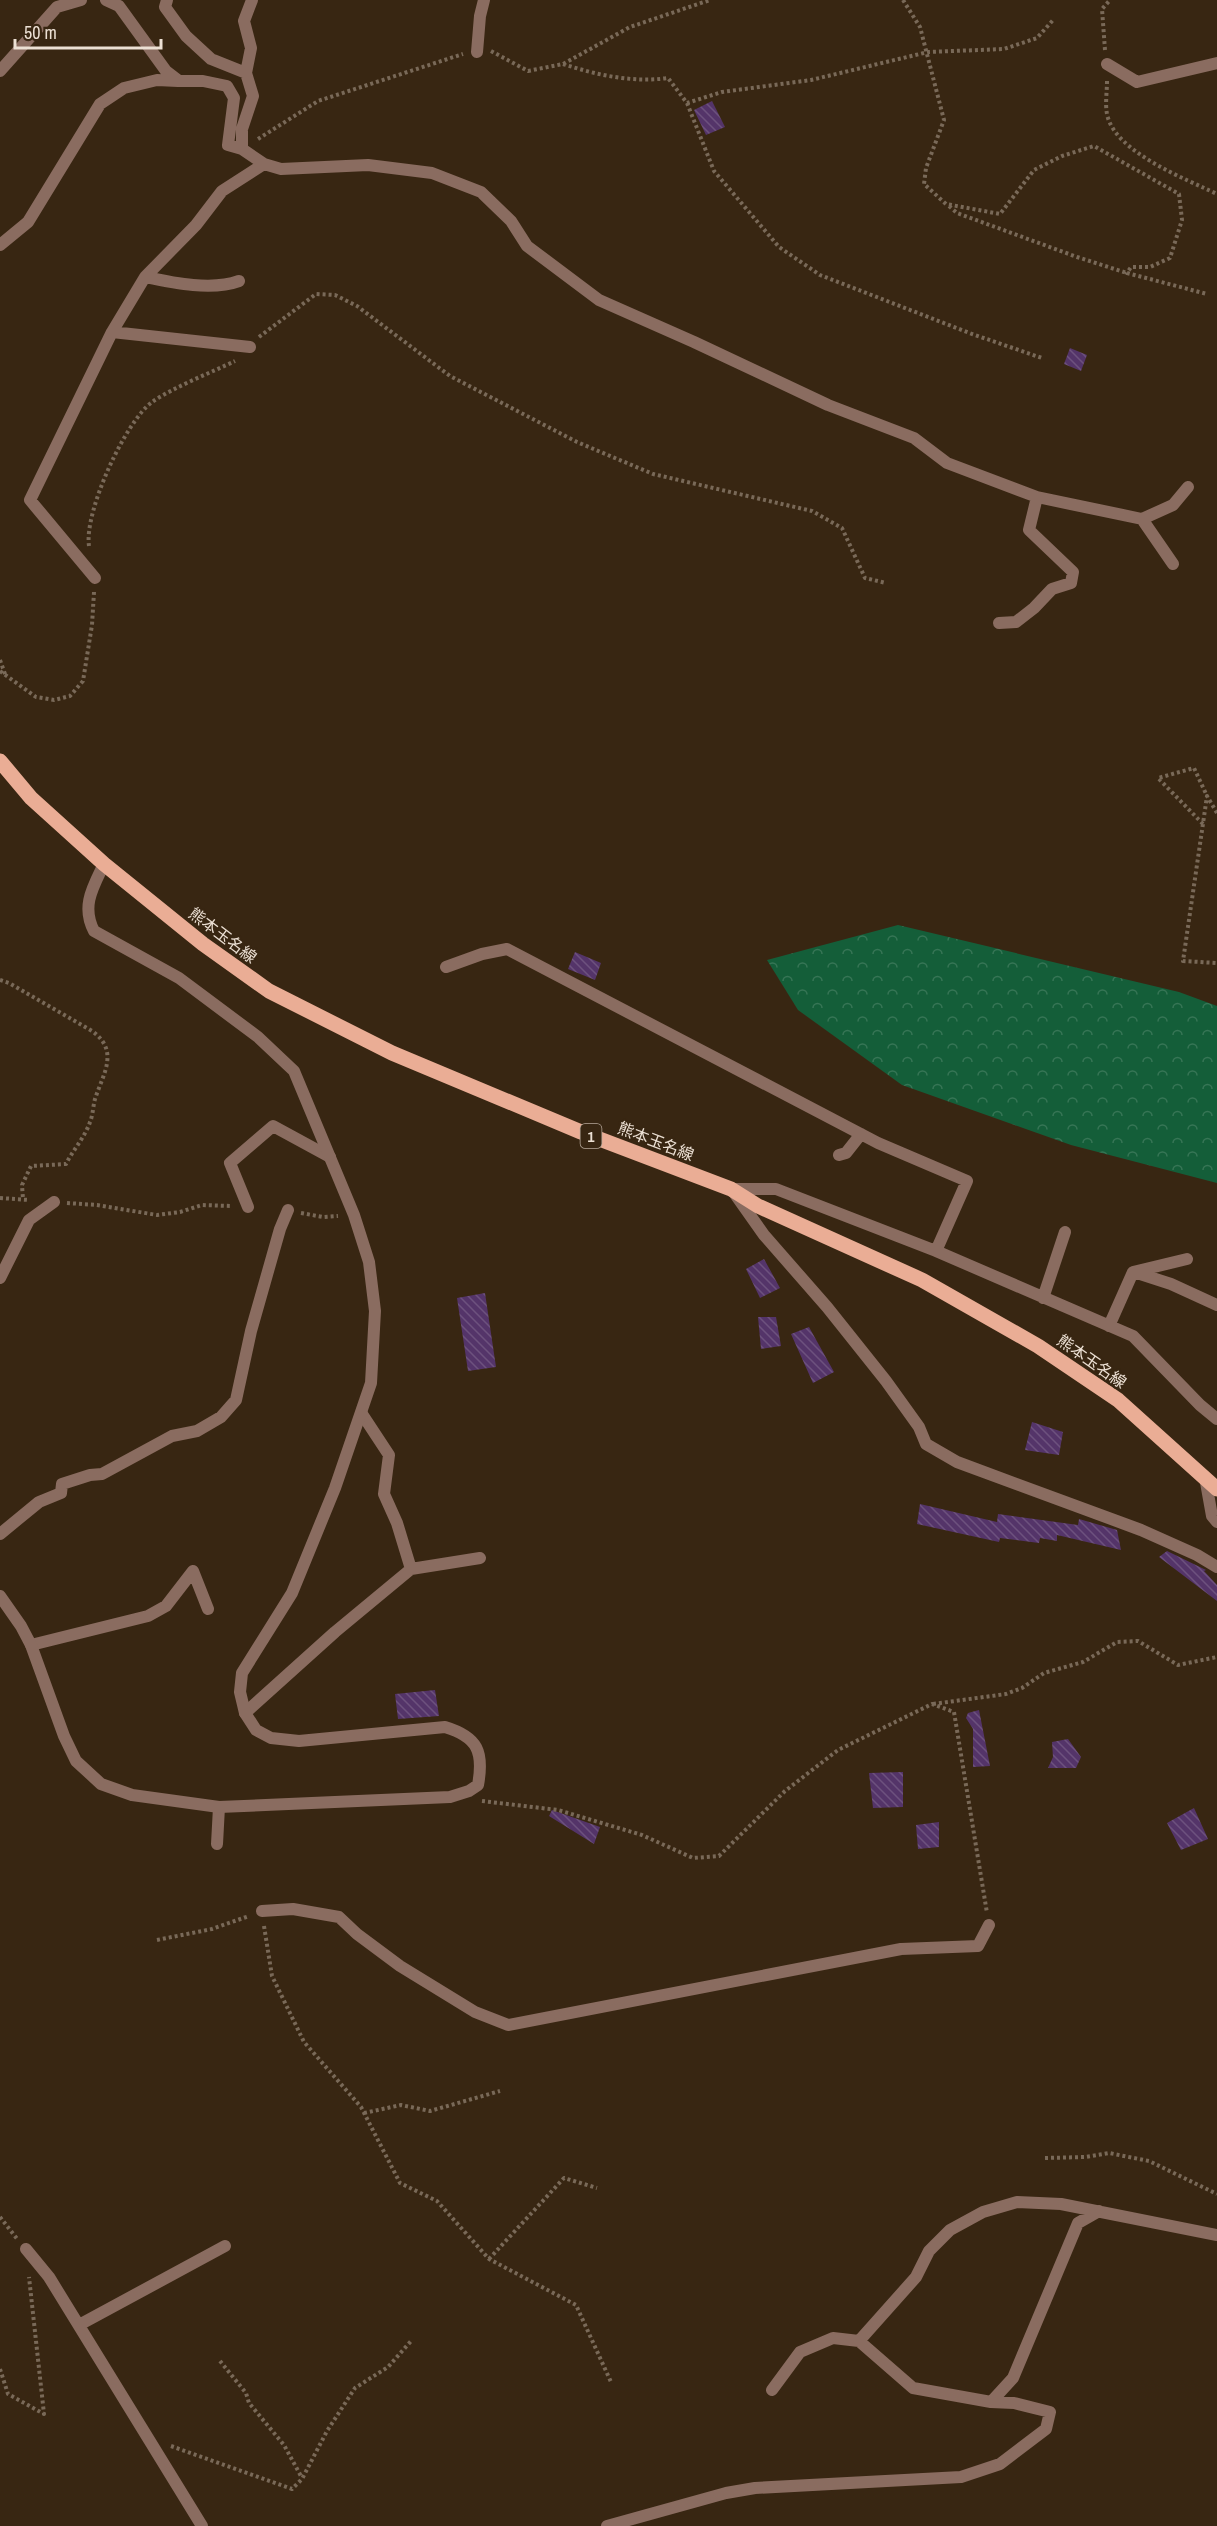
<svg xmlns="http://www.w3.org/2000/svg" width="1217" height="2526" font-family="'Archivo Narrow','Noto Sans JP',sans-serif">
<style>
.forest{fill:url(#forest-crowns)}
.building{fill:url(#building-back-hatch)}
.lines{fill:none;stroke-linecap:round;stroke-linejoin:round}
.path{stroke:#796958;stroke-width:4;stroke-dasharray:3 3;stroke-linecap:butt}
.minor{stroke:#8a6c60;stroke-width:12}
.tertiary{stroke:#8a6c60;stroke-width:12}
.primary{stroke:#eaad95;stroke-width:15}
.labels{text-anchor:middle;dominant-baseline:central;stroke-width:4.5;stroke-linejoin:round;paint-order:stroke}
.shield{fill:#382612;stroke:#b6a89a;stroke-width:1.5}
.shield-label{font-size:15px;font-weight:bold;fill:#ece0d4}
.street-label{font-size:16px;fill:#ece0d4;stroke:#382612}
</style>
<defs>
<pattern id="forest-crowns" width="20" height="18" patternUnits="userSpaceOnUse" patternTransform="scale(1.5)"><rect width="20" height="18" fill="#145e39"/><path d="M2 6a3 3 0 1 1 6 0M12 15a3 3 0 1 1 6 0" fill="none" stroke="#367555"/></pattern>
<pattern id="building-back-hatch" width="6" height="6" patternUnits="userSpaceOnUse" patternTransform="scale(1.5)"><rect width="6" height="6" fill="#543469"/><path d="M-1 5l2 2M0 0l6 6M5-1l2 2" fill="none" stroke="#6d517e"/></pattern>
</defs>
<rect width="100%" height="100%" fill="#382612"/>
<path class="forest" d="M898,925l281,67 38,14v177l-146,-38 -169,-60 -104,-75 -31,-50z"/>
<path class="building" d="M712,101l13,26 -19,8 -12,-25z
M1070,348l17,7 -6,16 -17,-7z
M575,952l26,11 -6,17 -27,-11z
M764,1259l16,29 -20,10 -14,-29z
M485,1293l11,74 -28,4 -11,-73z
M758,1317h18l5,29 -20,3z
M809,1327l25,45 -21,11 -22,-49z
M1032,1422l31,10 -4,23 -34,-5z
M920,1504l77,18 1,-8 80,11 1,-6 38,11 4,20 -64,-15v6l-17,-3 -1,5 -39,-5 -1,4 -82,-18z
M1167,1551l39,19 -2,1 13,14v16l-58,-44z
M435,1690l4,26 -41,3 -3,-25z
M979,1710l11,56 -17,1v-38l-7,-11 2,-5z
M1068,1739l13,18 -5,11h-28l5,-11 -1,-15z
M903,1772v35l-30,1 -4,-35z
M1194,1808l14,31 -27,11 -14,-27z
M552,1810l48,17 -6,17 -45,-28z
M939,1822v25l-21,2 -2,-24z"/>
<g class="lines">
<path class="path" d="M903,0l17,27 24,93 -18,48 -2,16 22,20 54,10 34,-44 28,-14 32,-10 85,48 3,26 -12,38 -20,9h-19l-4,6 80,21
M1105,50l-3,-41 8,-9
M491,51l37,20 35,-7 67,-37 80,-27
M563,64c34,11 69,19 105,14l19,25 35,-11 89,-12 117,-28 76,-3 33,-11 17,-19
M1107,81c0,11 -2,23 0,33 7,38 79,65 110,80
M687,103l27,68 65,76 41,28 152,59 70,24
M258,139l60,-38 145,-47
M949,206l8,7 120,44 50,16
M259,337l57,-43 19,1 22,11 93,70 127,66 76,32 159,37 30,17 23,50 21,5
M89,546c-5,-34 36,-124 63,-144 22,-15 58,-29 83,-41
M0,660l5,14
M0,671l36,26 18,3 16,-4 13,-15 9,-56 2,-33
M1217,813l-10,-17 -24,165 34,2
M1203,824l-45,-46 36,-10 13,28
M0,980l9,3 83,48c28,20 11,43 3,68 -2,7 -2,16 -5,23 -5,15 -17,28 -24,42l-35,2 -9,19 1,14
M0,1198l29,2
M67,1203l30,2 60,10 23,-3 22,-7 29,1
M301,1213l22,4 15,-1
M933,1704l73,-10 16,-6 22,-15 39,-11 34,-20 21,-1 40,24 39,-8
M482,1801l76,9 84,25 51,23 26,-2 66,-65 53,-41 94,-46 22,8 33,201
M264,1926l8,50 32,66 57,65 39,76 37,18 52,58 87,46 35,77
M157,1940l55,-11 37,-13
M364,2113l37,-8 29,6 70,-20
M1045,2158l41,-1 23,-4 40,8 68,33
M0,2217l18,23
M489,2259l75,-81 33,10
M220,2361l26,32 3,10 35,42 18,33
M0,2369l8,25 36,20 -15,-137
M171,2446l121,43 10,-10 25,-48 28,-43 33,-21 24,-27"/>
<path class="minor" d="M106,0l13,6 47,65 13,10h24l24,5 7,12 -6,47 14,4 22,15 -42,27 -26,34 -51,52c29,6 67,14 94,4
M167,0l-2,7 21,29 25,23 35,14 7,23 -11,33v20
M477,52l3,-36 4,-16
M1107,64l30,18 80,-19
M0,71l57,-64 24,-7
M246,73l5,-25 -7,-27 8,-21
M264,164l17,5 87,-4 64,8 49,19 30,29 16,25 72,54 95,42 134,63 86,33 33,25 90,34 -8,33 44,42 -2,11 -19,6 -18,19 -18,14 -17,1
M0,245l28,-23 72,-118 24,-16 33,-8 21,1
M145,277l-33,55 138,15
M1037,497l105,22 31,45
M1142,519l31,-14 15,-18
M95,578l-65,-78 82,-168
M446,967l36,-13 25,-5 371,194 89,38 -31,70
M839,1155l7,-2 15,-19
M731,1189h45l160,62 197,85 67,69 17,14
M735,1194l29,41 63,72 59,74 33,46 7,17 31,18 184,68 56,25 20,12
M248,1207l-18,-44 43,-37 57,31
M1134,1272l37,12 46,21
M0,1278l29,-58 25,-18
M1043,1298l22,-66
M1109,1326l24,-54 54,-13
M362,1414l27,41 -5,39 13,29 14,46
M1205,1477l7,39 5,6
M0,1534l39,-32 22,-9 1,-9 28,-9 12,-1 70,-38 25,-5 24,-14 15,-17 15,-69 29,-102 8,-19
M31,1645l117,-29 18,-10 27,-35 15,38
M245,1713l90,-81 76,-63 69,-11
M217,1844l2,-37
M262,1911l31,-2 46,8 18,17 43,32 75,46 33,13 393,-76 77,-3 11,-21
M26,2249l23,28 153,249
M79,2325l146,-79
M772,2390l28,-38 33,-14 26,3
M991,2402l22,-24 65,-155 21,-12
M607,2526l119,-33 29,-5 206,-11 39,-13 46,-35 4,-17 -36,-9 -23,-1 -78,-14 -54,-47 57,-64 13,-26 21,-21 33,-18 34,-10 44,2 156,31"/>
<path class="tertiary" d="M0,1596l21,30 10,19 33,91 12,25 25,23 31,11 87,12 231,-10 19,-6 9,-6c6,-33 0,-48 -33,-58l-146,14 -28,-3 -15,-8 -11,-17 -5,-21 2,-19 50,-80 43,-105 36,-105 4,-72 -6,-49 -15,-47 -60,-144 -36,-34 -79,-59 -85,-47c-13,-25 -1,-44 10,-67"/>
<path class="primary" d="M0,761l31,37 73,66 99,80 66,47 123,62 189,79 150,57 27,17 164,74 116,66 80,54 99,89"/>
</g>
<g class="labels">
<rect class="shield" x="580.5" y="1124" width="21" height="24" rx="4.5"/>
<g class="shield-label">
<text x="591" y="1136">1</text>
</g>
<g class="street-label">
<text transform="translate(223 935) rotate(37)">熊本玉名線</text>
<text transform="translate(656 1141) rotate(21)">熊本玉名線</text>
<text transform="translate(1092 1361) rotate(35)">熊本玉名線</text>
</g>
</g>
<path d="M15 39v9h146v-9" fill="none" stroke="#ece0d4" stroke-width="3"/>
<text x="24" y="39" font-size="18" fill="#ece0d4" stroke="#382612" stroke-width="4.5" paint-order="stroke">50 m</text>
</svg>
